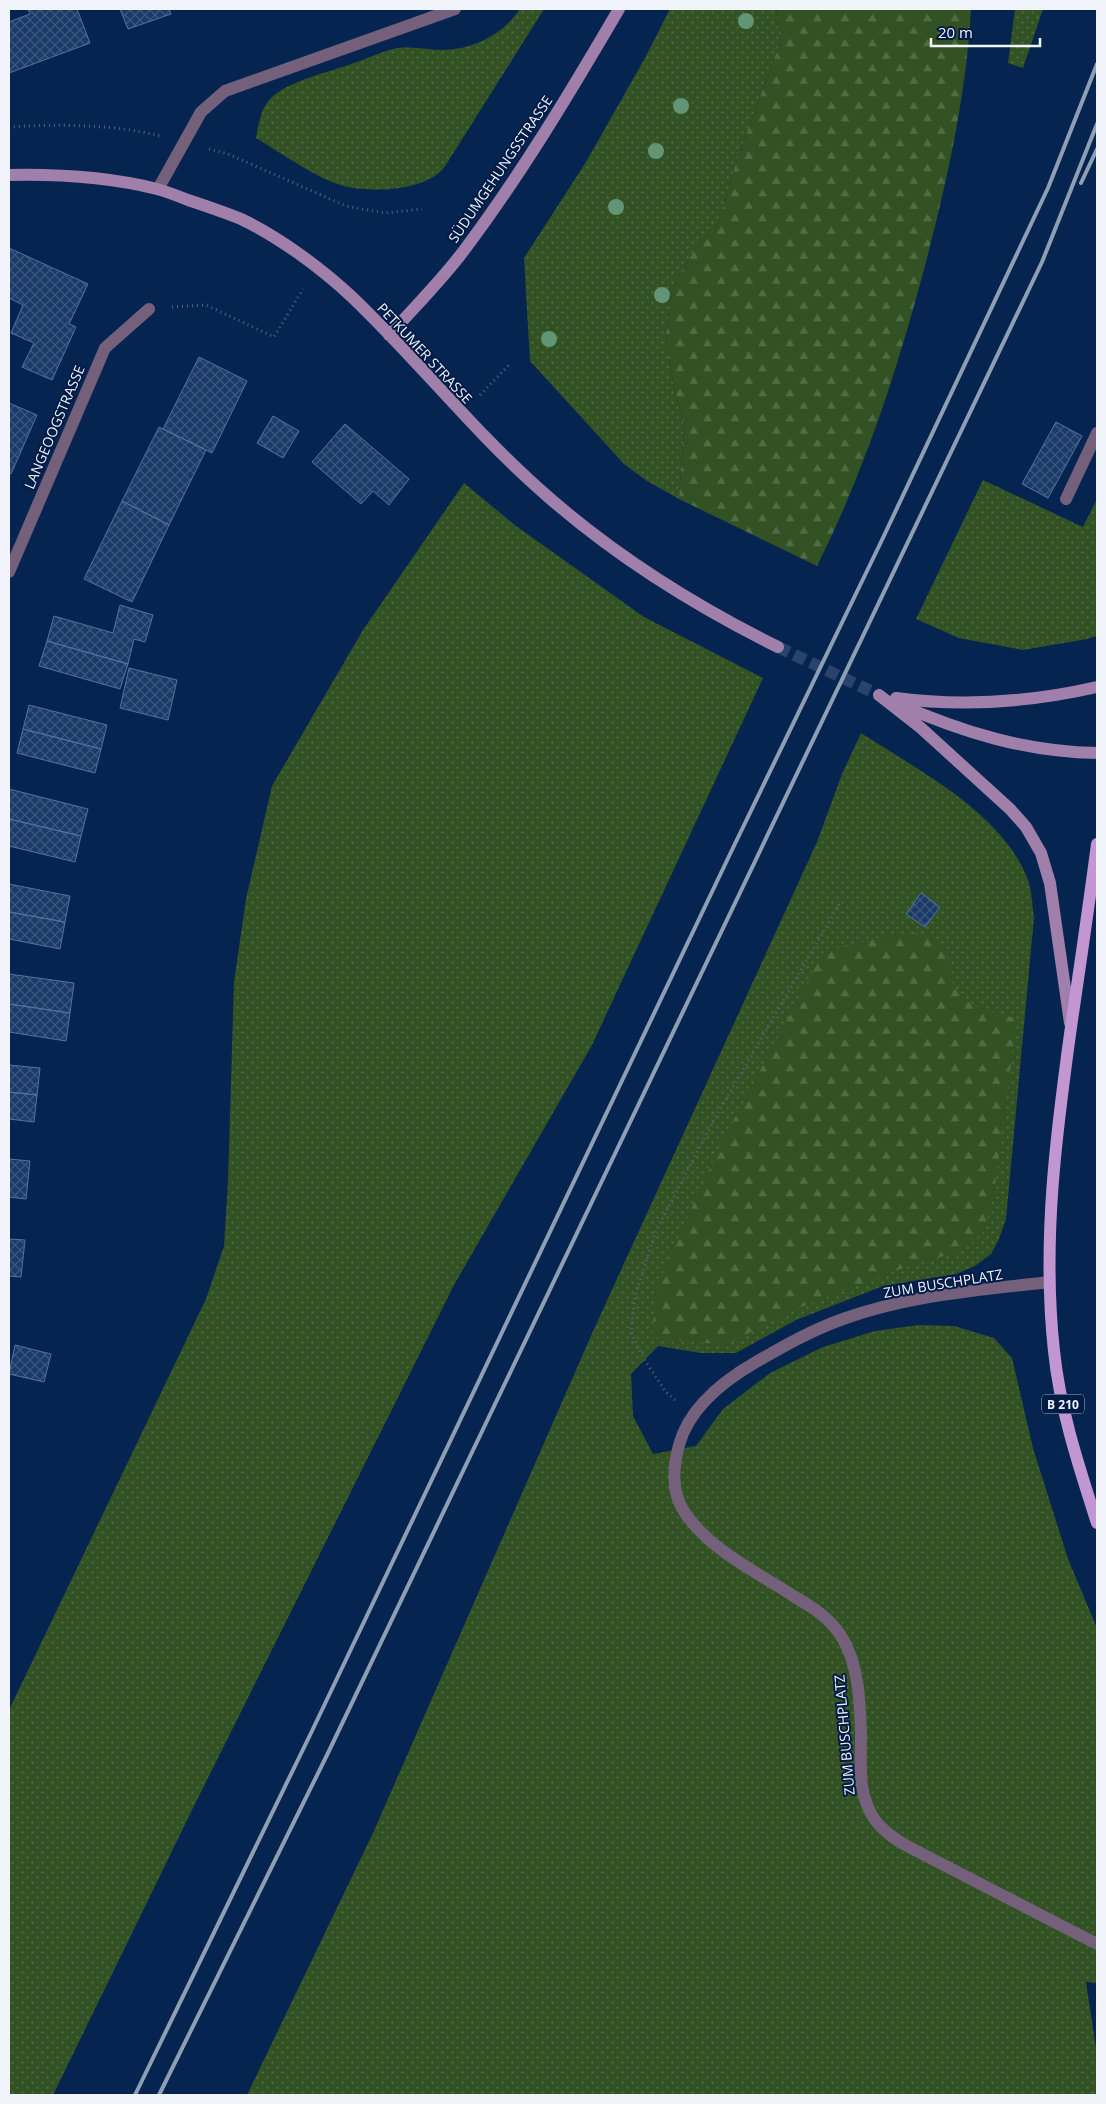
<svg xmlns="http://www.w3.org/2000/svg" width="1106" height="2104" font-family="'Open Sans',sans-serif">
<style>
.grass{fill:url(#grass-dots)}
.forest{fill:url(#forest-firs)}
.building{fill:url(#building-cross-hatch);stroke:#5073a4}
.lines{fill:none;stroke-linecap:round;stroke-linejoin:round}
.secondary-tunnel{stroke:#28446a;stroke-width:12;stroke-dasharray:12 6;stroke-linecap:butt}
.path{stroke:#4d6585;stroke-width:3;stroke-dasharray:1 4;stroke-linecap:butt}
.service{stroke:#74607b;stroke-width:12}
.minor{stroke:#74607b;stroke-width:12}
.secondary{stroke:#a07fab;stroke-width:12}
.primary{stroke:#c297d1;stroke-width:12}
.rail{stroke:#8e9eb4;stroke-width:4}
.tree{fill:#629575}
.labels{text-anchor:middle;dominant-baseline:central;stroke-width:4;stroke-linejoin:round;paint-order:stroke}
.shield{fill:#001b45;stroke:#a9b4c4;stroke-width:1}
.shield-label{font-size:12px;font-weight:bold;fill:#f1f5fb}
.street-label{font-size:14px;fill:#f1f5fb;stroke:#001b45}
</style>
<defs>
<pattern id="grass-dots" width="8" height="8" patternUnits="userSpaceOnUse" patternTransform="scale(1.25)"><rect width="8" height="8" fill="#325224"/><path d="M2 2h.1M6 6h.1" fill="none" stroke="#506c45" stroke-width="1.8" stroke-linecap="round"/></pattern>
<pattern id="forest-firs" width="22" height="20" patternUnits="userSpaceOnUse" patternTransform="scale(1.25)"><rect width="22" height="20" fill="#325224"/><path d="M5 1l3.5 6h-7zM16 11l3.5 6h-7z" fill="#506c45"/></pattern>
<pattern id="building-cross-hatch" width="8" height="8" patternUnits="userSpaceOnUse" patternTransform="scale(1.25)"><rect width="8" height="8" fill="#1a3a67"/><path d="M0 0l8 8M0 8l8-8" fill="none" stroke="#3c577e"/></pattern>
</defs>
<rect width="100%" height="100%" fill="#052550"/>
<path class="grass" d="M520,9h24l-90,143c-4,6 -8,14 -13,19 -21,20 -70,22 -97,15 -29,-8 -61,-32 -88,-48 3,-14 4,-28 14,-39 17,-18 60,-27 84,-36 13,-4 26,-11 39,-14 17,-4 34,1 50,1 32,-1 59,-15 77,-41z
M670,9h106l4,34 -43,117 -17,59 -6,12 -15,13 -22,34 -6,15 -5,42 2,17 7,42 7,20 2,15 -5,70 -32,-18 -23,-17 -94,-103 -6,-103 62,-96 59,-104z
M1015,9h28l-20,59 -15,-5z
M983,480l100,47 14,-28v137l-10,3 -64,11 -64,-12 -43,-19z
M464,483l52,43 128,91 119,61 -171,367 -138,240 -262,525 -139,285h-44v-385l197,-411 18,-53 4,-64 6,-200 12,-83 26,-113 91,-156z
M861,733c57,37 142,80 167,147 4,11 4,25 6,37l-28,302 -7,20 -8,15 -16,12 -19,8 -73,12 -87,34 -60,33h-35l-43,-7 -27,28 2,42 20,38 43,-8 27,-37 47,-36 53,-26 52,-16 44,-6 35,1 40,12 18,20 21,90 35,111 29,69v355l-11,-1 11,73v40h-850l126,-262 221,-504 223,-487 25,-68z"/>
<path class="forest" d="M776,9h195c-5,90 -25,177 -48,264 -27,101 -59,199 -106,293l-138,-67 5,-70 -2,-15 -7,-20 -7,-42 -2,-17 5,-42 6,-15 22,-34 15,-13 6,-12 17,-59 43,-117z
M919,933l27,12c2,10 4,36 9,43 13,20 40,26 62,30l-24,181 -10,33 -20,19 -47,12 -118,45 -73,37 -73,-8 5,-52 63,-139 104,-195 68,-16z"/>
<path class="building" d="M28,9h49l13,34 -81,30v-51l21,-8z
M120,9h49l2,5 -43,15z
M9,248l79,36 -19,40 7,3 -24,53 -30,-13 12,-24 -23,-10 12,-28 -14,-7z
M199,357l48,24 -35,72 -49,-24z
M9,403l28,12 -26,59 -2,-1z
M273,416l26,15 -16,27 -26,-15z
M1056,422l26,14 -34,62 -26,-14z
M345,424l64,55 -20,26 -16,-14 -12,13 -49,-42z
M159,427l47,23 -37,75 -47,-24z
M122,501l47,24 -37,77 -48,-23z
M120,605l33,10 -8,27 -11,-3 -6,25 -81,-23 7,-25 59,17z
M47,641l81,23 -8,25 -81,-23z
M129,668l48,12 -9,40 -48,-12z
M29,705l78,20 -6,24 -78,-20z
M23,729l78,20 -6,24 -78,-20z
M9,789l79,20 -7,27 -72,-17z
M9,819l72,17 -6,26 -66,-16z
M9,884l61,12 -5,26 -56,-10z
M921,893l19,14 -15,20 -19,-13z
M9,912l56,10 -5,27 -51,-10z
M9,974l65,9 -4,30 -61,-9z
M9,1004l61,9 -4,28 -57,-9z
M9,1065l31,3 -3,27 -28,-3z
M9,1092l28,3 -3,27 -25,-3z
M9,1159l21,2 -4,38 -17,-2z
M9,1239l16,1 -4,37 -12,-1z
M15,1345l36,9 -7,28 -35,-8z"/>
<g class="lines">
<path class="secondary-tunnel" d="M778,647l101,48"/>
<path class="path" d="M9,127c46,-3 106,-3 151,9
M209,149l19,5 118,52 39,7 37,-4
M172,307l34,-2 68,32 29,-48
M480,395l29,-30
M675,1400l-9,-8 -21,-31 -14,-28 4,-36 20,-64 60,-115 125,-215"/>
<path class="service" d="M158,189l43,-77 24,-21 230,-82
M1066,499l31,-66"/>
<path class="minor" d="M9,572l96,-224 44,-39
M1049,1282c-69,8 -140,13 -206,37 -31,11 -59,27 -87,43 -33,19 -67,46 -77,83 -6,22 -8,48 6,68 26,38 72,59 110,84 17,10 35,21 46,39 18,28 19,66 20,99 0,30 -4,59 14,85 9,12 20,19 32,26l190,98"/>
<path class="secondary" d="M9,175c49,-1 100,2 148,14 11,3 21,7 31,11 18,6 36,12 53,19 38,18 80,49 111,78 64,61 119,131 185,190 72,65 154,117 241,160
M389,335c26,-28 53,-55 76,-86 57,-76 106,-158 154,-240
M879,695l42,33 89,81 16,18 15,26 9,30 20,140
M896,698c67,9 135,4 201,-11
M898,704c64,28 128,48 199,49"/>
<path class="primary" d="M1097,844c-8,61 -17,122 -26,183 -15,108 -29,215 -17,324 6,59 25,116 43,172"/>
<path class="rail" d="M1081,183l16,-34
M135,2095l176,-362 420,-881 150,-310 167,-354 49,-124
M159,2095l169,-342 714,-1491 55,-138"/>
</g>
<g class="tree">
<circle cx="746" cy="21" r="8"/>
<circle cx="681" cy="106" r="8"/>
<circle cx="656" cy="151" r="8"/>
<circle cx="616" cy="207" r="8"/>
<circle cx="662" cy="295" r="8"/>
<circle cx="549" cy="339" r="8"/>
</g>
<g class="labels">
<rect class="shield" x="1042" y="1394.5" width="42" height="19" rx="4"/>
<g class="shield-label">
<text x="1063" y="1404">B 210</text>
</g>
<g class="street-label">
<text transform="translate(500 169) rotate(-56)">SÜDUMGEHUNGSSTRASSE</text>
<text transform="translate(425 353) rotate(47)">PETKUMER STRASSE</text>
<text transform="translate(54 427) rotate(-67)">LANGEOOGSTRASSE</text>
<text transform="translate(943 1283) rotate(-9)">ZUM BUSCHPLATZ</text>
<text transform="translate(844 1735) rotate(-95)">ZUM BUSCHPLATZ</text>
</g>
</g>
<rect width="1106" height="2104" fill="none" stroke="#f1f5fb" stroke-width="20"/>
<path d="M931 38v8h109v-8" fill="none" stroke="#f1f5fb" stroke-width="2.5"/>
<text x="938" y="38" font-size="15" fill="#f1f5fb" stroke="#001b45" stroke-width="4" paint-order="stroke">20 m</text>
</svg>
